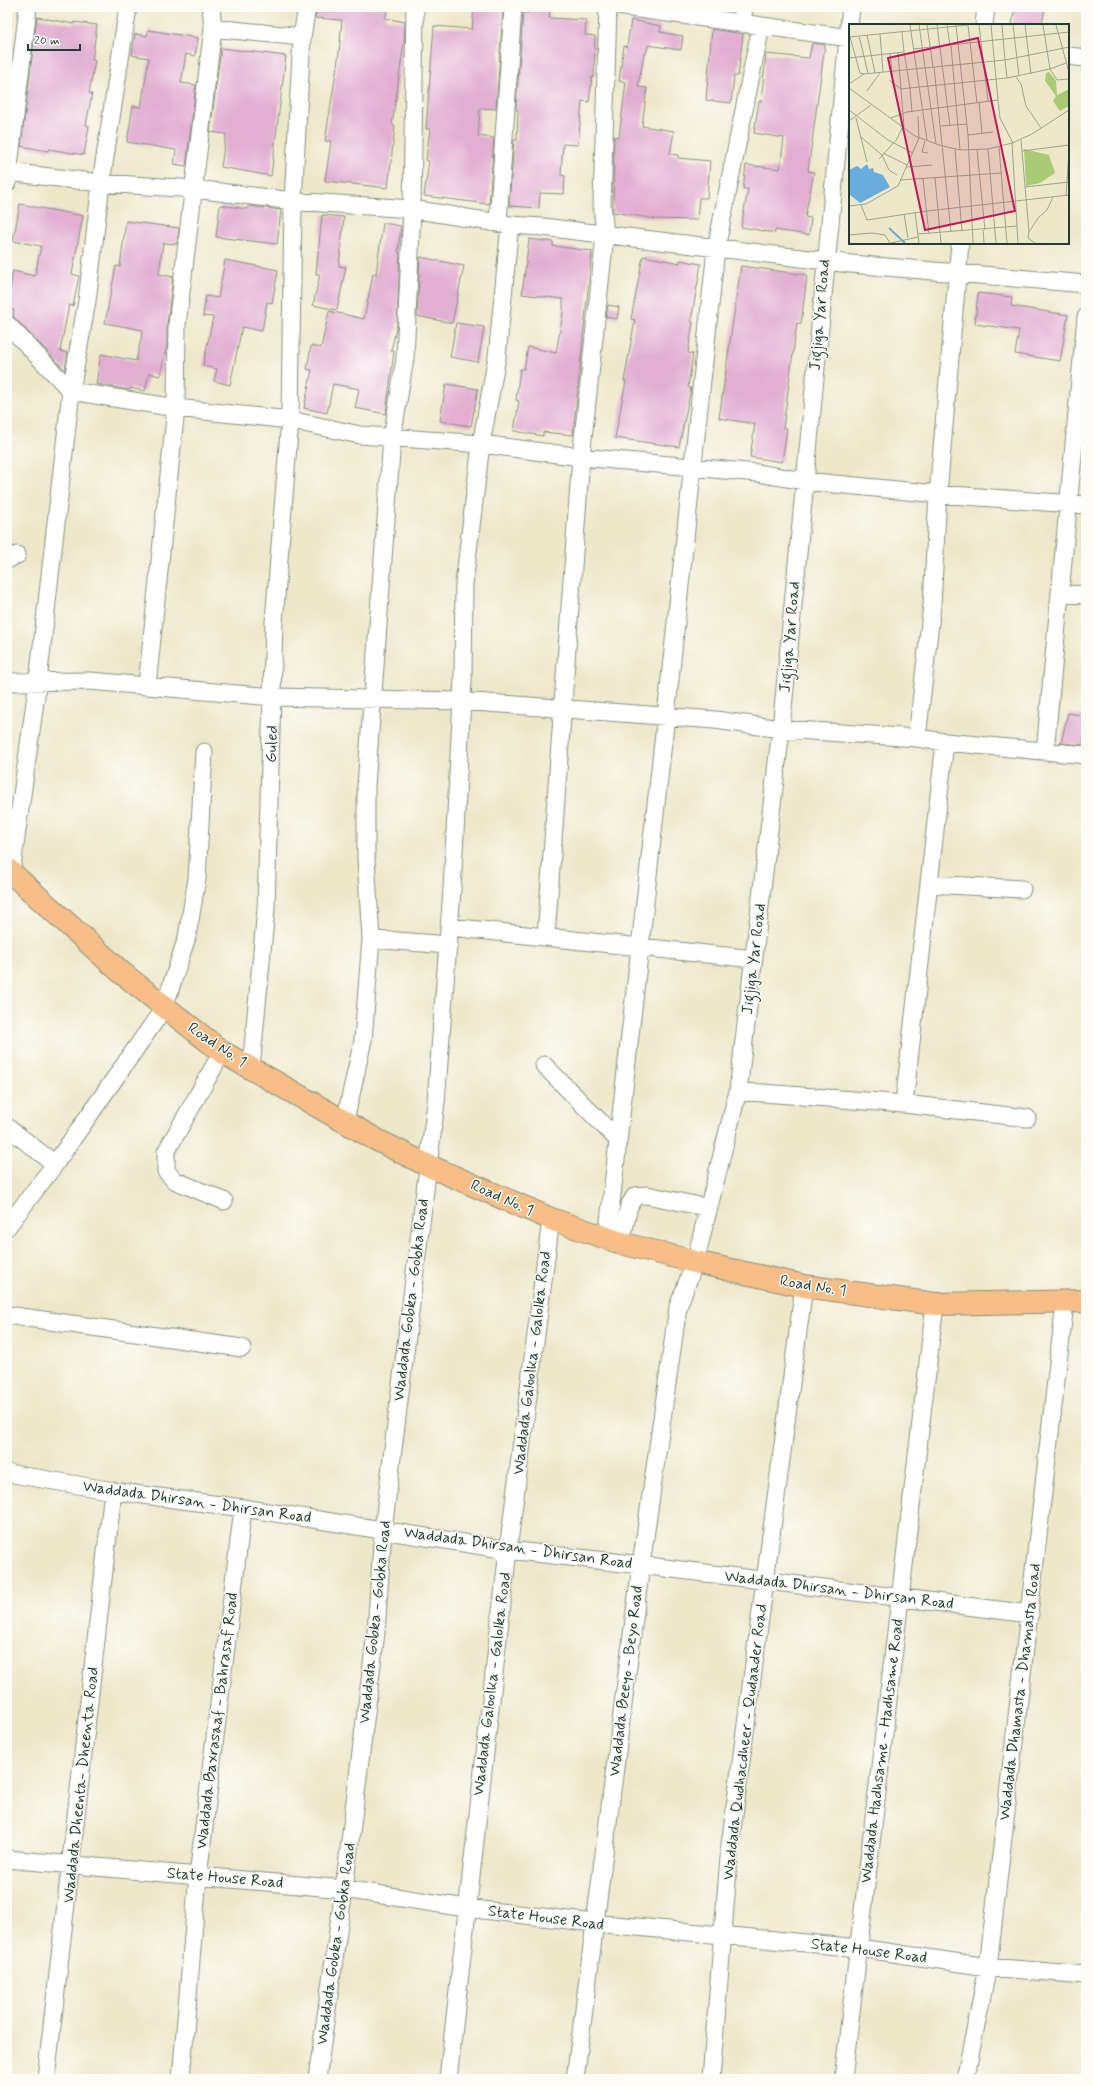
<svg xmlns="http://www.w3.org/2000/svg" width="1093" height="2086" font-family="Mynerve,sans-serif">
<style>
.building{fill:#e2afd3}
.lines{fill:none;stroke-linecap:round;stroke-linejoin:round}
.minor-casing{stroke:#869280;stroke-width:19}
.highway-casing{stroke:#869280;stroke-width:24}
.minor{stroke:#fff;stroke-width:17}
.highway{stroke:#f7be87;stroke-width:22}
.labels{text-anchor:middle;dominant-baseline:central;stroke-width:3;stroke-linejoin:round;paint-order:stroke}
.street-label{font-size:16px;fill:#1f3d34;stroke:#fdfcf7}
.inset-river{fill:none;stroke:#68adde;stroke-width:2}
.inset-road{fill:none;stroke:#9ba48f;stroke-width:1}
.view{fill:#c2185b;fill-opacity:0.15;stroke:#c2185b;stroke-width:2}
.inset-edge{fill:none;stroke:#1f3d34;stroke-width:2}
</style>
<rect width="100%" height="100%" fill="#fdfcf7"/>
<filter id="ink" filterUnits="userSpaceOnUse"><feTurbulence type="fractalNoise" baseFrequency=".025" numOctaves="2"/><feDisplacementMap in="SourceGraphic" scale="8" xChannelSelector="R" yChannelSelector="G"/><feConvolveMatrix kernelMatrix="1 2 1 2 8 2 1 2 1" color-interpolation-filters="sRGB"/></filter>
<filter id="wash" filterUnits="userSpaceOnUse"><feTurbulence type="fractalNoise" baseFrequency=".012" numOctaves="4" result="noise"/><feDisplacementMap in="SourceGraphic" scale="16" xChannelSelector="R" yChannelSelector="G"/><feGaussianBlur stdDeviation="0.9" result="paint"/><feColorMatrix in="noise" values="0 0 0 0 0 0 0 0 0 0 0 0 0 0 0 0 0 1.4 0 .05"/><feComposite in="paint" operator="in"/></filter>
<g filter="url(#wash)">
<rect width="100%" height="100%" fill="#eee8cb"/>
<g id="blocks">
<path class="building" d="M317,7h71l-3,11 20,4 -1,20 -12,83 3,1 -7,62 -63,-7 6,-40h-6l14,-88 3,-33 -27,-2z
M487,7h14v5h2l-7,97 -16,-1 -2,28 16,2 -5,66 -65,-8 5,-35 -3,-1 4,-31h-4l8,-103 38,3 2,-20 13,1z
M529,7h21l-1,11 37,2 -1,15 10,1 -1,41h-2l-3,25 -7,-1 -4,44 -15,-1 -2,31 4,1 -1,18 -24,-1 -1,15 -30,-2 5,-66h3l1,-30h-2l7,-97h5z
M1015,7h30l-3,18h-30z
M37,17l37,7v-2l23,3 -5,35h3l-6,33 3,1 -6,31 3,1 -5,29 -35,-6 -1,2 -27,-5z
M631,20l30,6 -1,6 23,4 -2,14 -33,-5 -2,9 -2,-1 -6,34 9,1 -5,38 32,5 -4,23 8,1v3l32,3 -3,37h-8l-2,22 -41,-1 -43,-7 1,-76 5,1 7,-55 -7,-1 5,-35 3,1z
M712,29l31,5 -5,42h-4l-3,27 -25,-3z
M148,30l50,8 -3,18 -9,-2 -5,29 15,2 -10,81 -12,-2 2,-14 -49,-8 6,-36 8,1 8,-49 -17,-3 3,-21 12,2z
M812,43l13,2 -17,126 6,1 -9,45 6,1 -2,17 -34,-5v3l-34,-6 7,-38h-5l3,-24 34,4 4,-31 -30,-5 5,-32 2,1 5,-48 43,4z
M221,48l65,8 -15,120 -50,-9 5,-33 -16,-2z
M20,204l63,12 -11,58 7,2 -6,30 -4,-1 -9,46 8,2 -3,17 -52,-54 1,-6 -7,-2 6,-37 22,5 6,-30 -28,-5z
M220,205l28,4v-3l33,4 -4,34 -61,-7z
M322,215l22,2 -5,49 7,1 -9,43 -24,-5 7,-31h-4z
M126,221l53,7 -2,16 -14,-1 -4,31 14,3 -6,47v21l-7,31 -11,-3 -4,18 -15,-3v2l-34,-6 5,-30 35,7 7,-31 -38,-7 11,-57 4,1z
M383,223l18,3 -3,26 2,1 -3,72 -6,26h3l-8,63 -31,-6 4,-19 -26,-5 -6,29 -23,-5 8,-38 -5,-1 4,-23 10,2 8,-37 35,8 9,-45h3z
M529,239l24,3v4l39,5 -19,184 -30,-3v4l-29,-5 5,-30 -3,-1 4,-31h4l4,-22 28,6 7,-40v-14l-41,-5z
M643,256l37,7v-3l21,4 -10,57 2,1 -5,31 5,1 -5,33 3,1 -12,59 -64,-9 11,-57h-2l11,-61 -4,-1z
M420,257l44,9 -12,57 -35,-7z
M225,260l53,10 -6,33 -5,-1 -5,29 -20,-4 -12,58 -16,-4 3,-12 -14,-3 10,-49 -10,-1 3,-20 12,2z
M741,266l66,9 -6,49 -4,-1 -14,105h4l-5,34 -32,-5 5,-33 -36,-6z
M978,293l34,4 -1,9 57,9 -8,46 -45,-7 4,-24 -44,-6z
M608,305l11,2 -2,12 -11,-2z
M456,323l28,4 -6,35 -28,-5z
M446,384l32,5 -7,37 -31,-5z
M1068,713l18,3 -3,29 -22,-2z"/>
</g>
</g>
<g filter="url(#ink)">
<use href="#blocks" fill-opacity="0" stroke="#869280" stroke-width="1"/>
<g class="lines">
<defs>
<path id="minor" d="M211,7l2,21 -36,297 -1,83 114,12 70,15 121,9 100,13 177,16 46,8 134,13 148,11
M624,7l226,31
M742,24l2,-17
M984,25l2,-18
M213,28l89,9
M1068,56l18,2
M7,172l94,11 94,6 98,12 119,8 98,16 33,2 308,37 235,20
M7,183l21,-176
M498,222l15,-215
M7,324l64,67 105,17 -29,278
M7,560l10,-5
M1060,593l26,2
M7,682l83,-1 183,16 188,4 254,19 66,9 136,9 28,4 141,13
M917,738l15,-133 6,-111 22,-251
M1045,752l41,-435
M11,873l27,-192 33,-290 16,-90 14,-118 27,-176
M929,884l93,5
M450,927l304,32
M546,936l35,-479 24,-221 -3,-32 6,-197
M371,939l78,6
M222,1052l-56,100v19l8,9 50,21
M544,1065l74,75
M251,1068l15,-159 8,-287 16,-202 3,-219 9,-164 5,-30
M738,1091l166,13 123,14
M904,1104l41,-362
M345,1121l18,-81 8,-101 -5,-80v-73l26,-347 13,-81 7,-149 3,-202
M7,1127l48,37
M7,1227l48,-63 109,-156 23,-71 10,-58 7,-127
M607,1239l59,-523 50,-467 45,-223
M621,1243l8,-37 6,-10 12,-1 62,13
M7,1315l235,33
M7,1473l106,18 130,17 265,42 133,15 389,49
M7,1859l337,30 122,19 128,15 265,25 129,19 98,8
M46,2079l67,-588
M181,2079l17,-203 45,-368
M317,2079l27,-190 32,-257 7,-102 53,-428 16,-212 11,-211 1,-95 17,-140 16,-87 13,-132
M448,2079l60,-529 43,-331
M575,2079l66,-514 37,-258 17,-45 43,-171 43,-362 70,-722
M711,2079l19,-234 74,-559
M843,2079l92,-775
M965,2079l23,-112 77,-664"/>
<path id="highway" d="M7,869l115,104 100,79 155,88 50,25 124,54 70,24 74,19 109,24 131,18 151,-3"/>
</defs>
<use href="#minor" class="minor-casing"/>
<use href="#highway" class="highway-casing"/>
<use href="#minor" class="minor"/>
<use href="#highway" class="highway"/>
</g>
</g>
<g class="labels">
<g class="street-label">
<text transform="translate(820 315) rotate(-85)">Jigjiga Yar Road</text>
<text transform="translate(790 637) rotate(-85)">Jigjiga Yar Road</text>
<text transform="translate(272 744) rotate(-88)">Guled</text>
<text transform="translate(754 959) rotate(-83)">Jigjiga Yar Road</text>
<text transform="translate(217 1045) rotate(34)">Road No. 1</text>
<text transform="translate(502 1198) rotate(24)">Road No. 1</text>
<text transform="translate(813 1286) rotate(9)">Road No. 1</text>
<text transform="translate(411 1300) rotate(-83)">Waddada Gobka - Gobka Road</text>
<text transform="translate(532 1363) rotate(-83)">Waddada Galoolka - Galolka Road</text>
<text transform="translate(197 1502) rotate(8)">Waddada Dhirsan - Dhirsan Road</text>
<text transform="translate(518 1548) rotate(8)">Waddada Dhirsan - Dhirsan Road</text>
<text transform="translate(839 1590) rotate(7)">Waddada Dhirsan - Dhirsan Road</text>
<text transform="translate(375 1622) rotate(-84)">Waddada Gobka - Gobka Road</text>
<text transform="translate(626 1681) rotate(-83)">Waddada Beeyo - Beyo Road</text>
<text transform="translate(492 1684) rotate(-83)">Waddada Galoolka - Galolka Road</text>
<text transform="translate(1020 1692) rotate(-83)">Waddada Dhamasta - Dhamasta Road</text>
<text transform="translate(217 1721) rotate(-83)">Waddada Baxrasaaf - Bahrasaf Road</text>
<text transform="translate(745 1742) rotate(-83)">Waddada Qudhacdheer - Qudaader Road</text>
<text transform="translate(882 1751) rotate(-83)">Waddada Hadhsame - Hadhsame Road</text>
<text transform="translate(81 1785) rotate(-84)">Waddada Dheenta- Dheenta Road</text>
<text transform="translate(225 1878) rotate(5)">State House Road</text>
<text transform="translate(546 1918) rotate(7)">State House Road</text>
<text transform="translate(336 1944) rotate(-82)">Waddada Gobka - Gobka Road</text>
<text transform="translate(869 1951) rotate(7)">State House Road</text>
</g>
</g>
<g transform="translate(849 24)">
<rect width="220" height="220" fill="#eee8cb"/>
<path d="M200,48l7,9 1,14 12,-6v17l-9,5 -7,-10 3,-5 -11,-15 1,-8zM175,125l25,6 6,18 -15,10 -14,3z" fill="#a8cb74"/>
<path d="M18,140l2,5 4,-1 1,4 9,3 7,12 -30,16 -11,-9v-24l8,-4 4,3z" fill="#68adde"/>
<path class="inset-river" d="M40,204l16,15"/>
<path class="inset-road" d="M61,1l17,115M70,1l17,119M78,1l6,42M88,1l13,101M98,1l3,21M107,1l12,110 5,108M119,1l9,78M130,1l9,76M164,1l6,51M176,1l6,49M194,1l7,44 7,11 12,-1M207,1l13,47M31,10l3,38M18,11l8,38M10,12l9,37M0,13l119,-12M1,13l10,36 4,1M102,22l9,104M64,25l156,-17M49,28l6,75M55,28l6,36 97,-10 43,-9 16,-6M41,29l3,31M0,34l55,-6 -2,-20M85,43l17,165M167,53l5,7 5,22 15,22M158,54l-2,-18 64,-13M40,56l12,9 9,-1 2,24M0,60l15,-10 141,-14 -3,-35M0,64l66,48 24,9 21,5 28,-1 24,-6 20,-9 37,-24M18,67l13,-18M149,76l2,18 13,25M130,78l3,31M0,86l39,30 25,13M7,94l11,44M42,94l16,-6 91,-12 -7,-75M0,97l22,-16M92,102l26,-2M119,111l25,-3M12,113l21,18 7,15 8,5M172,116l8,92M76,117l-3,11 6,1M163,119l6,100M150,123l8,96M106,125l7,82M139,125l8,94M128,126l8,80M173,127l47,-6M34,129l24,12M30,135l18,-20 5,-11M58,143l25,-2M86,154l6,65M74,155l6,55M51,156l102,-7M176,163l44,-5M217,172l3,-44M12,181l6,15 60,-9 142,-16M0,182l17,-2 32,-18 21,-48 -1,-22M66,188l4,31M55,190l4,24M134,206l1,13M69,210l99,-8M0,211l23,-2 13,2 5,8M42,219l27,-6M186,219l-7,-5 1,-6 9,-14 9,-8 6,-13"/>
<path class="view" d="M129,14l37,173 -90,19 -37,-172z"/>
<rect width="220" height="220" class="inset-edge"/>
</g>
<rect width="1093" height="2086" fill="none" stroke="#fdfcf7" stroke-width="24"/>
<path d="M28 44v6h52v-6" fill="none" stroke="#1f3d34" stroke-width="2"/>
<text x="34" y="44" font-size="12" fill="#1f3d34" stroke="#fdfcf7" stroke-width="3" paint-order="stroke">20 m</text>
</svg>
